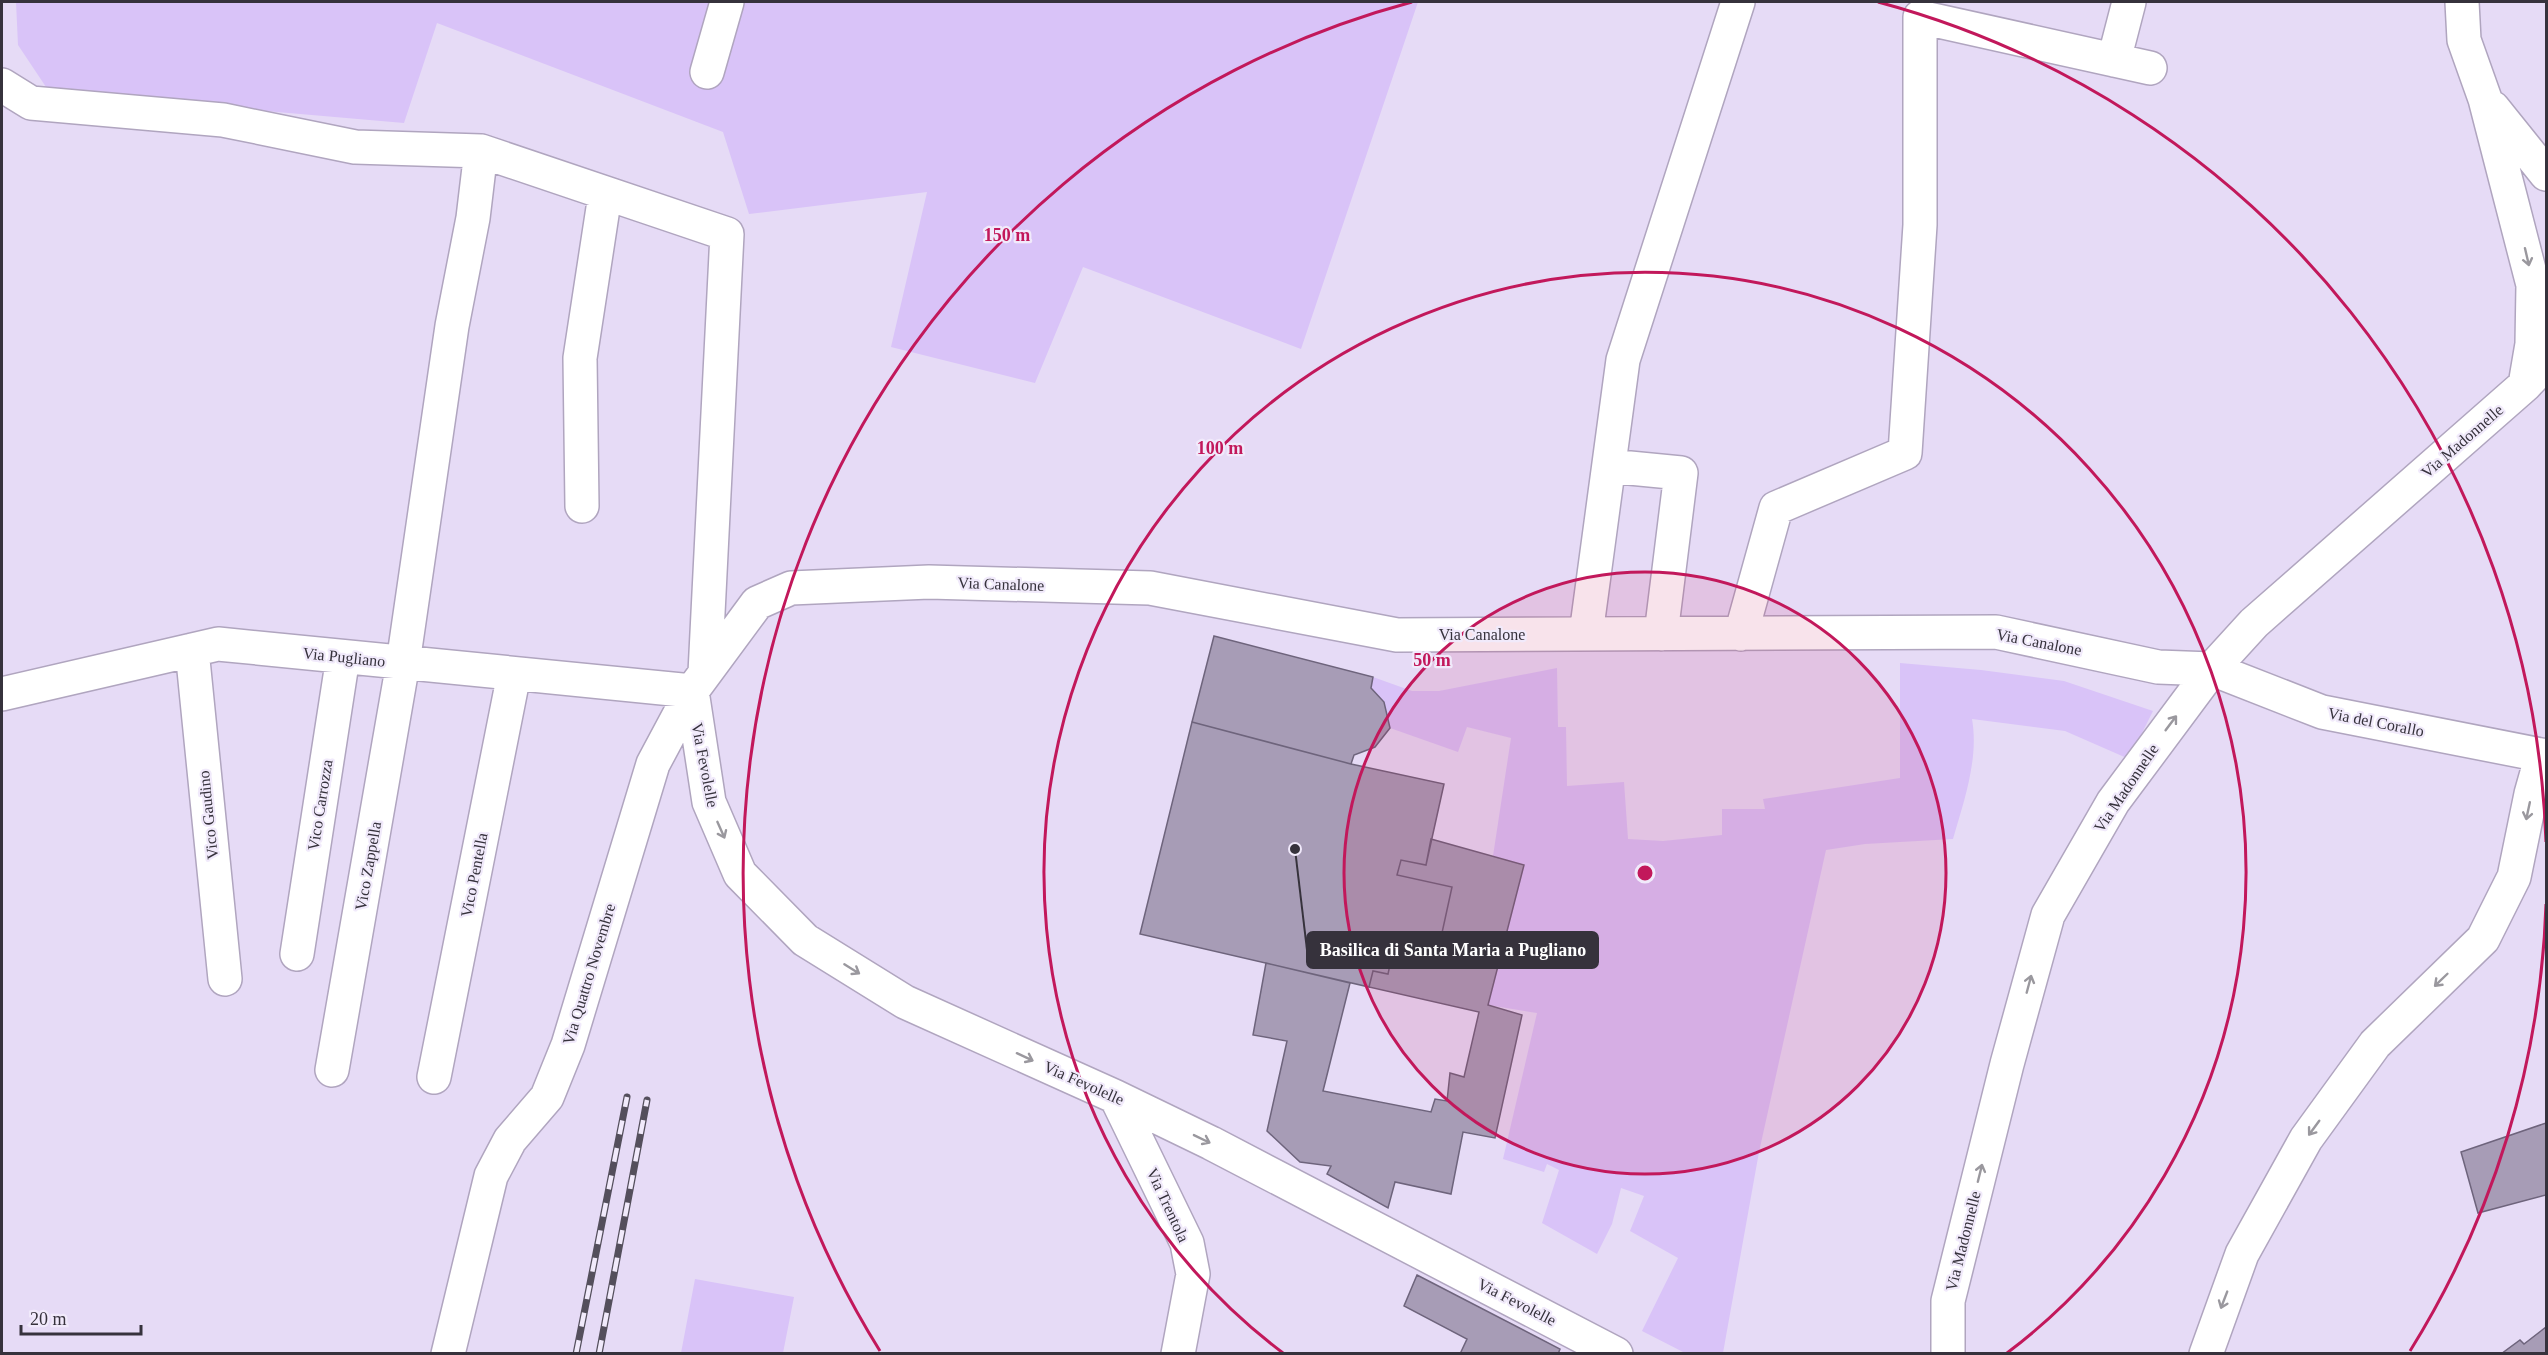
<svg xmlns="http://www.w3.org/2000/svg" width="2548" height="1355" font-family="Georgia,serif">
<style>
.green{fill:#d9c3f8}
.building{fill:#a79cb6;stroke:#6e647c;stroke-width:1.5}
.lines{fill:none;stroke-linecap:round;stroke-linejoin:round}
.street-casing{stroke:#b0a5bf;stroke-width:36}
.street{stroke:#fff;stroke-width:33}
.rail-casing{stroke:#544f5c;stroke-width:7}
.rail{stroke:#f1eafb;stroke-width:4.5;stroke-dasharray:14;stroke-linecap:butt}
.oneway{stroke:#9a989e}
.ring{fill:none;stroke:#c2185b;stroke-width:3}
.labels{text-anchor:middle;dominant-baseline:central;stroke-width:4.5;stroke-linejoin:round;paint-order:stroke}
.street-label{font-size:16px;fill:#36323c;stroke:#f1eafb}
.centre{fill:#c2185b;stroke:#f1eafb;stroke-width:3}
.ring-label{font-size:18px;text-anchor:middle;font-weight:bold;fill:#c2185b;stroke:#f1eafb;stroke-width:4.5;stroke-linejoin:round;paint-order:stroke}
.leader{fill:none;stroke:#36323c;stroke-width:2}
.callout-dot{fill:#36323c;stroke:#f1eafb;stroke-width:2}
.callout{fill:#36323c;stroke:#36323c;stroke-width:2}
.callout-label{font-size:18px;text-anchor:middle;font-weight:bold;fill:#fff}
</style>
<rect width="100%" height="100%" fill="#e6dbf6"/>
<path class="green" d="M16,2h1402l-117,347 -218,-82 -48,116 -144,-36 36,-155 -178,22 -26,-82 -286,-109 -33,100 -242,-21 -116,-15 -28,-42z
M1900,663l81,7 83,11 89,30 -24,48 -64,-28 -93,-12c7,39 -8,82 -19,120l-88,5 -39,6 -67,302 -36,201 -36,1 -45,-23 36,-73 -48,-27 14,-35 -23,-8 -9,36 -15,30 -55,-31 17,-53 -12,-6 -3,8 -41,-13 34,-146 -49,-8 36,-140 -31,-9 18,-118 -44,-11 -9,25 -68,-24 -6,-26 -13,-14 2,-11 39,14h27l118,-23 1,59h8l1,59 57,-4 4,57 35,2 59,-6v-26h43l-2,-10 137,-21z
M695,1279l99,18 -11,56h-102z"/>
<path class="building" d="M1214,636l159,41 -2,11 13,14 6,26 -15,19 -21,8 -3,9 -159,-42z
M1192,722l159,42 93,20 -18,81 -25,-5 -4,15 55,12 -12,55 -43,-10 -9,42 -15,-3 -4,16 -229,-53z
M1431,839l93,26 -36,140 34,10 -27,123 -32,-6 -12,62 -56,-12 -7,26 -61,-34 4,-8 -31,-4 -33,-31 20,-90 -34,-6 13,-72 84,20 -27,108 108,21 4,-13 12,2 3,-28 14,4 15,-65 -110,-25 4,-16 15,3 9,-42 43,10 12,-55 -55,-12 4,-15 25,5z
M2546,1123v72l-68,18 -17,-61z
M1417,1275l143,74 -2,5h-98l7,-15 -63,-33z
M2546,1327v27h-45l19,-14 4,4z"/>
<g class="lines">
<defs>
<path id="street" d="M2462,2l2,38 21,59 48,186 -1,59 -7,41
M2114,60l15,-58
M707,72l20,-70
M2,85l29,18 192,17 132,27 126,4 246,83 -22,439
M2493,108l53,66
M1609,466l72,7 -20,161
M582,506l-2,-148 25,-163
M1586,634l37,-274 115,-358
M1741,634l35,-126 129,-55 15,-228v-208l230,51
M192,650l33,329
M2,694l216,-50 474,47 17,111 31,72 65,66 100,62 211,95 95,46 405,211
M297,954l46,-297
M332,1070l71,-407 49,-337 21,-108 8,-67
M434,1077l80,-403
M1116,1097l71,146 6,31 -15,80
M448,1354l43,-178 19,-36 37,-43 21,-52 85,-281 39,-73 65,-88 34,-15 138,-6 221,6 247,47 599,-3 162,35 54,2 110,43 224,44
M1948,1354v-53l59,-237 41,-149 65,-113 99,-133 42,-46 271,-238 21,-22
M2206,1354l36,-100 64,-115 69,-95 108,-105 31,-62 17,-83 11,-39"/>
</defs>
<use href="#street" class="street-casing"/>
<use href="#street" class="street"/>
<defs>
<path id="rail" d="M576,1354l51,-257
M599,1354l48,-254"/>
</defs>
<use href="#rail" class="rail-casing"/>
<use href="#rail" class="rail"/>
</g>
<defs><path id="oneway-shaft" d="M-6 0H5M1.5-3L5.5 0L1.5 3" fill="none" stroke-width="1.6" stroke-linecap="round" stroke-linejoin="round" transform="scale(1.5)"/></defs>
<g class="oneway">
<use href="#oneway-shaft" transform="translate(2527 257) rotate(77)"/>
<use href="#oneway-shaft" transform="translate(2171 723) rotate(-53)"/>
<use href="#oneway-shaft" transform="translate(2528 811) rotate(102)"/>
<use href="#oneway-shaft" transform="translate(721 830) rotate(66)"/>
<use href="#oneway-shaft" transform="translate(852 969) rotate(32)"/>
<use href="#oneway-shaft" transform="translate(2441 980) rotate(136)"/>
<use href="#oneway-shaft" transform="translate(2029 984) rotate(-75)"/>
<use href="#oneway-shaft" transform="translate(1025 1057) rotate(25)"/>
<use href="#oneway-shaft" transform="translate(2314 1128) rotate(126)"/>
<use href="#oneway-shaft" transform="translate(1202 1139) rotate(26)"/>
<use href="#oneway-shaft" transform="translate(1980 1173) rotate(-76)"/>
<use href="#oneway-shaft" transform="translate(2224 1300) rotate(111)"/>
</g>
<circle cx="1645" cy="873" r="301" fill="#c2185b" fill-opacity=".12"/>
<g class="ring">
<circle cx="1645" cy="873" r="301"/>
<path d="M1283 1353A601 601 0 1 1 2007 1353"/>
<path d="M2546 904A902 902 0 0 1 2410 1351M880 1351A902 902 0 0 1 1412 2M1878 2A902 902 0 0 1 2546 842"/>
</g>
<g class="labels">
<g class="street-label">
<text transform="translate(2462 441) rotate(-41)">Via Madonnelle</text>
<text transform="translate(1001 584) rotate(2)">Via Canalone</text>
<text x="1482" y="634">Via Canalone</text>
<text transform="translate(2039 642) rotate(11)">Via Canalone</text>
<text transform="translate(344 657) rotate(6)">Via Pugliano</text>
<text transform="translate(2376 722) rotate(11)">Via del Corallo</text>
<text transform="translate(705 765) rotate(79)">Via Fevolelle</text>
<text transform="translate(2126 788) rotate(-56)">Via Madonnelle</text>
<text transform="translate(320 805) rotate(-81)">Vico Carrozza</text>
<text transform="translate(208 815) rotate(-96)">Vico Gaudino</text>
<text transform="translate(368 866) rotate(-80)">Vico Zappella</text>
<text transform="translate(474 875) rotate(-79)">Vico Pentella</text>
<text transform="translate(589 974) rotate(-73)">Via Quattro Novembre</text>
<text transform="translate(1084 1083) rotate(24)">Via Fevolelle</text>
<text transform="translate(1168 1205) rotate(65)">Via Trentola</text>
<text transform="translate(1963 1241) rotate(-76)">Via Madonnelle</text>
<text transform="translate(1517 1302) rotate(27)">Via Fevolelle</text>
</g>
</g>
<circle cx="1645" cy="873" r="9" class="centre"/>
<g class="ring-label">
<text x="1007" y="241">150 m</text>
<text x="1220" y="454">100 m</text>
<text x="1432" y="666">50 m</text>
</g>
<path class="leader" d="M1295 849L1307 950"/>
<circle class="callout-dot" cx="1295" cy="849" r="6"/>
<rect class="callout" x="1307" y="932" width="291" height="36" rx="6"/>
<g class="callout-label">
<text x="1453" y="956">Basilica di Santa Maria a Pugliano</text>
</g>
<rect width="2548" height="1355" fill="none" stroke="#36323c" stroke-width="6"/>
<path d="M21 1325v9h120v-9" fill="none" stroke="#36323c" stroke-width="3"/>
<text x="30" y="1325" font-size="18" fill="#36323c" stroke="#f1eafb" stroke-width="4.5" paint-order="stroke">20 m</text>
</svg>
